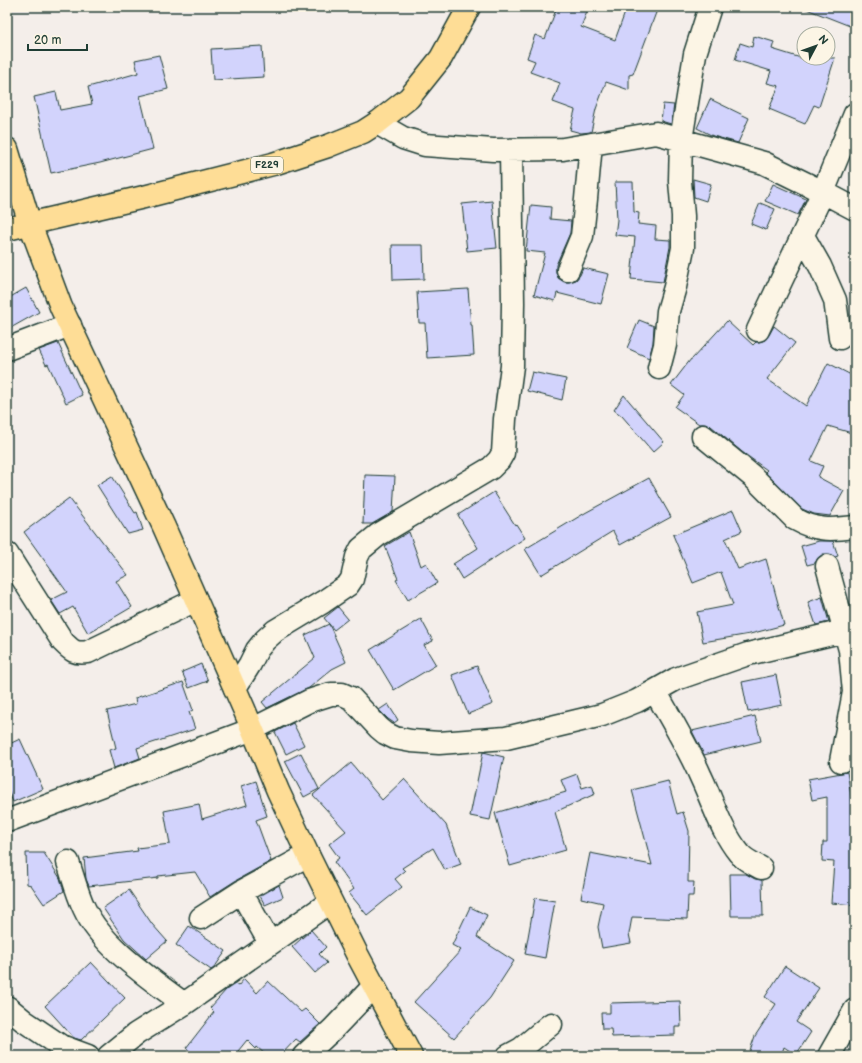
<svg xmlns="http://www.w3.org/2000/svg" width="862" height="1063" font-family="'Balsamiq Sans',sans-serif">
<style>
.building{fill:#d2d3fc;stroke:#1f3d34}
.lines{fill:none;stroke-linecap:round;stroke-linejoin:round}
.minor-casing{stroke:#1f3d34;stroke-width:25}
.major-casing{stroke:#1f3d34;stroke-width:25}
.minor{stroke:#fcf5e5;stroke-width:22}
.major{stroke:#fedd96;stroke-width:22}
.labels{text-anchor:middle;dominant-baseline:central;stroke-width:3;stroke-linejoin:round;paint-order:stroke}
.shield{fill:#fcf5e5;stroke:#617469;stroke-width:1}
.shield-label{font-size:10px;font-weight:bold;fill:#1f3d34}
</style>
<rect width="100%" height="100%" fill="#f4eeea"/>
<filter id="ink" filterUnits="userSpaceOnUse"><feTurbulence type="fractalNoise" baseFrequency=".025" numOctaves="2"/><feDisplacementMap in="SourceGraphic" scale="8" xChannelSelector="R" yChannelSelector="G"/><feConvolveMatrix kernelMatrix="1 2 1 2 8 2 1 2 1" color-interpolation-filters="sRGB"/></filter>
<g filter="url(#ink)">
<path class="building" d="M557,7h32l-8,20 34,13 12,-33h21l9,3 -24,64 -4,1v15l-23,-8 -10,27 -5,23 -10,1 -11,-3 5,-20 -22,-8 7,-19 -30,-11 5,-11 -8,-3 8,-23 10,4z
M804,7h51v21l-51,-20z
M754,36l20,6 -2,7 45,14 2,-5h16l-16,49 -5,-2 -9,19 -36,-15 10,-23 -12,-3 4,-12 -36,-11 5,-17 12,4z
M262,46l2,31 -51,3 -2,-31z
M159,55l9,34 -28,7 13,53 -53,14 -49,10 -17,-76 22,-5 4,18 32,-6 -4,-17 50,-14 -3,-13z
M710,99l39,19 -11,25 -25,-7 -16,-8z
M663,104l11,1 -3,19 -10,-3z
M693,179l18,5 -5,17 -12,-4z
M615,182h18l1,30 5,1 -1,11 18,2 -1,13 15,1v7l-7,35 -32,-3 4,-42 -20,-2 2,-15z
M773,184l33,15 -8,16 -33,-14z
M492,201l5,47 -30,3 -5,-47z
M760,203l15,6 -9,21 -15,-6z
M531,205l20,2 -1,12 21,2 -1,12 -14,32v7l2,6 6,4h5l7,-2 4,-5 3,-7 26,6 -8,30 -44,-11 -2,8 -21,-6 11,-42 -19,-2z
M392,245h31l1,34 -31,1z
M26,288l13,24 -32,18v-31z
M468,289l3,36h1l2,30 -47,3 -2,-35h-6l-2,-31z
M639,320l15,6 -1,17 -4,15 -22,-10z
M727,321l26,24 3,-3h3l6,-2 4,-5 5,-9 21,17 -28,36 39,27 22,-43 27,14v57l-27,-8 -17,35 12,5 -5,11 26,14 -14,25 -16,-2 -12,-5 -37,-37 2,-2 -25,-18 -31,-26 -6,-2h-6l-24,-17 9,-12 -13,-10 20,-26h1z
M58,343l24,52 -16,8 -18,-39 -2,1 -7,-15z
M532,372l34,7 -4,21 -35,-9z
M624,395l40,47 -11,10 -31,-36 -8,-6z
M365,475l30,1 -2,36 -21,12h-9z
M112,476l23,37 2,-1 6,18 -15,4 -31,-49z
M649,478l22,39 -51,28 -7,-14 -72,44 -16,-26 60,-36z
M494,492l21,33 1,-1 9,14 -63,41 -9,-15 25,-16 -20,-33z
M69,498l59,77 -12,6 16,26 -44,26 -15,-26 -13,7 -9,-14 16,-8 -43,-60z
M733,510l9,21 -17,8 13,30 28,-10 18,66 -34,9 -47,8 -6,-30 36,-7 -12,-33 -28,11 -20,-48z
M409,532l12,34 5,-3 11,20 -29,17 -12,-20 2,-1 -13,-33z
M819,541h14l5,15 -3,1 -5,-3h-7l-5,4 -3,5 -8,2 -6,-19z
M822,597l7,25 -13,3 -8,-23z
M338,607l10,12 -14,11 -10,-12z
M421,619l12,22 -9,4 12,20 -42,25 -24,-40z
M329,624l17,38 -14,7 -23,19 -42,20 -5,-6 53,-44 -10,-23z
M201,664l7,17 -19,7 -7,-16z
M477,666l16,38 -25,10 -16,-39z
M776,675l6,30 -34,7 -6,-30z
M183,682l10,28 -4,2 6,17 -58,19 3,10 -26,10 -5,-18 7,-2 -9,-37 29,-7 -1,-6z
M388,704l10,16 -4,3 -6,-4 -9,-9z
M755,716l6,25 -57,14 -12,-24z
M293,723l11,22 -18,9 -11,-22z
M20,739l23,50 -30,13 -6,-14v-43z
M483,752l21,5 -14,63 -20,-4z
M301,753l18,36 -15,8 -19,-36z
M351,763l31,37 22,-21 42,46 15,39 -16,6 -12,-22 -31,20 3,3 -10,8 7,8 -35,28 -18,-22 5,-4 -20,-27 5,-4 -10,-14 17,-13 -33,-36z
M847,772l6,35 1,33h1v65l-24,-2 3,-41 -12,-1 1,-19h4v-45l-15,3 -4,-21z
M577,774l5,14 10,-3 3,9 -40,18 11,38 -56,16 -15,-53 71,-21 -5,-12z
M256,781l11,35 -11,4 15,41 -36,20 -25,16 -15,-25 -37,4v2l-69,8 -3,-7 -2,-21 54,-7 -1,-3 33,-4 -6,-33 35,-7 3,15 45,-14 -6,-19z
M668,781l9,33 6,-2 6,19 -1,51h6l-1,14h-5l-1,23 -55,-2 -3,17 2,9 -29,5 -4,-21 5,-24 -22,-5 9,-45 62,12 -20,-75z
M26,853h18l16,25 4,13 -20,13 -13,-19 -4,-1z
M730,874h16l9,5 7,1 1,36h-32z
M279,885l4,12 -18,8 -5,-9z
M129,890l23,34 15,17 -21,18 -22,-20 -21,-31z
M535,898l20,3 -10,57 -20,-4z
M470,907l17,8 -10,22 37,24 -24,37 -36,40 -40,-36 47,-52 -9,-5z
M189,926l37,25 -12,17 -3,2 -35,-25z
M311,930l15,17 -7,7 8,9 -12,10 -23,-26z
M91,962l34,36 -44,42 -7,-2 -29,-32z
M785,966l34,22 -23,34 15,10 -15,23 -12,-8 -3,9h-33l7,-20 21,-32 -11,-7z
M244,979l13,14 11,-12 33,31 4,-3 15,15 -20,18 -4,-3 -16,17h-13l-10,-9 -1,2 -9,-9 -13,16h-38l-10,-8 28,-36 -4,-4 16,-18 9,-6 3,2z
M680,1001l1,26h-6v8l-63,2 -1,-8h-9l-1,-16h9v-10z"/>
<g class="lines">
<defs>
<path id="minor" d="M377,123l26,15 22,7 68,5 70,-1 93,-16 108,30 59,29 32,17
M803,236l17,30 15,34 5,38
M568,270l14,-34 4,-37 5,-55
M758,330l65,-138 32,-78
M7,349l63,-24
M659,368l6,-23 3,-34 7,-24 8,-39v-32l-3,-35 1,-41 14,-86 15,-47
M703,436l49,40 43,43c21,12 36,11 60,8
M7,554l56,88c9,9 12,12 25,10l108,-52
M827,566l23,84 4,42 -13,69
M235,688l15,-24 7,-14 8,-10 10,-9 48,-29 25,-17 4,-6 5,-22 4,-8 17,-14 113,-67 8,-8 4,-7 2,-34 7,-53 1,-63 -2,-153
M655,691c16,28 33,56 46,86 12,25 20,54 38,76 5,7 15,11 22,15
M7,821l246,-92 56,-28 22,-7h11l9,4 28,30 6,5 10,5 16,3 28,2 67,-5 96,-23 35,-14 39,-22 72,-25 96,-23
M68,862c5,15 9,31 16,46 17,38 67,71 100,96
M241,892l29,51
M201,918l40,-26 67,-37
M7,1007l17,14 37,25 27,10
M109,1056l27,-22 48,-30 146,-102
M304,1056l29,-27 41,-43
M508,1056l13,-7 30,-25
M829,1056l26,-46"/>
<path id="major" d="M7,149l23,75 31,83 103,220 80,182 34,82 30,64 49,99 54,102
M7,229l137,-32 129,-33 55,-18 35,-14 14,-9 32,-25 32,-40 28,-51"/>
</defs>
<use href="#minor" class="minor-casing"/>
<use href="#major" class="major-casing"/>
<use href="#minor" class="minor"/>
<use href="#major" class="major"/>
</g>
</g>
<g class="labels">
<rect class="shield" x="251" y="157" width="32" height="16" rx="3"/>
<g class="shield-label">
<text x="267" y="165">F229</text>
</g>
</g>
<rect width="862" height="1063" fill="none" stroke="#fcf5e5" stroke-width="24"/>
<rect x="12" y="12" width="838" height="1039" fill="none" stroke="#1f3d34" stroke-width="1.5" filter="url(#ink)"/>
<g transform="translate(816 46) rotate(49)"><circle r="19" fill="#fcf5e5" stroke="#a4ab9e"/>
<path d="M0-3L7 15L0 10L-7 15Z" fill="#1f3d34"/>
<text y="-6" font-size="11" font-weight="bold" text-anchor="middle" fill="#1f3d34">N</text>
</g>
<path d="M28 44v6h59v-6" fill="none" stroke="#1f3d34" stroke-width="2"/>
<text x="34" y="44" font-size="12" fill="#1f3d34" stroke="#fcf5e5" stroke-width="3" paint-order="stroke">20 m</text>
</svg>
